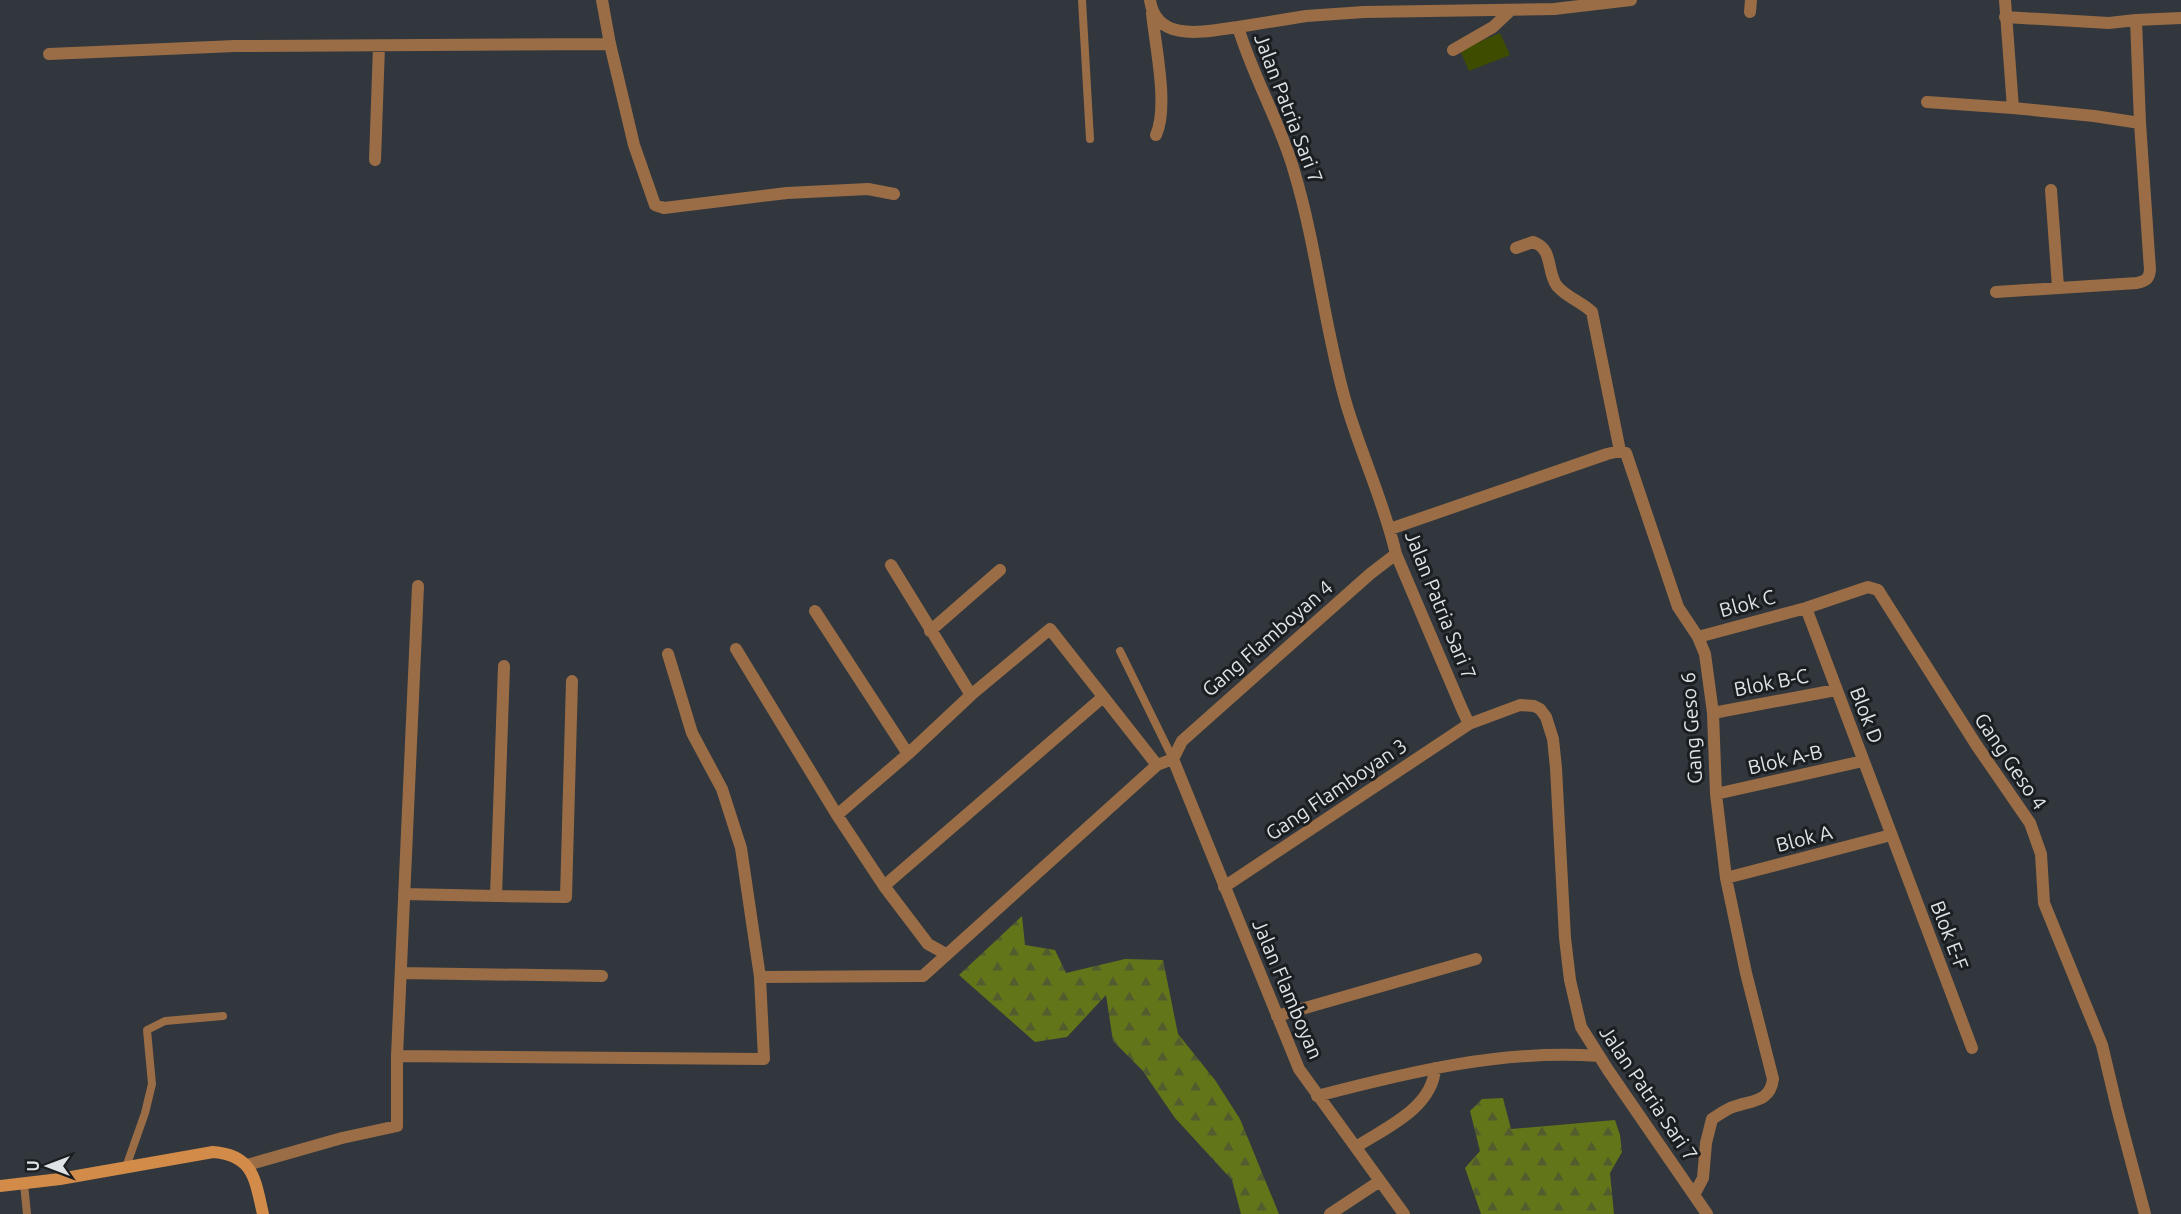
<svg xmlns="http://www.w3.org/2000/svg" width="2181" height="1214" font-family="Ubuntu,sans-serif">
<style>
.forest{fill:url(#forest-firs)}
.garden{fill:#3e4c00}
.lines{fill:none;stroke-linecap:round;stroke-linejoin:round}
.lane{stroke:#9a6d46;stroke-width:8}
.street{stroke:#9a6d46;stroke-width:12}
.secondary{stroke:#d28b48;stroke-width:12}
.labels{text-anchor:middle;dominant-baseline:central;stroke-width:6;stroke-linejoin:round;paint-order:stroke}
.street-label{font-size:20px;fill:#dfe3e6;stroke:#1b1e21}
</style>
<defs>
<pattern id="forest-firs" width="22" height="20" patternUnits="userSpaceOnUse" patternTransform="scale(1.5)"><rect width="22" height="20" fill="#627518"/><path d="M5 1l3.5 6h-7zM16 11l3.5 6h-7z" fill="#525c2e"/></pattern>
</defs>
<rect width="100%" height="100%" fill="#31373d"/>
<path class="forest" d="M1022,916l3,29 30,5 11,23 59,-14 38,1 15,74 37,46 25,39 39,95h-38l-9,-34 -57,-62 -33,-48 -29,-29 -7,-46 -39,42 -32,5 -76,-67z
M1503,1098l8,31 104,-9 5,15 2,17 -12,21 4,41h-133l-16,-46 15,-17 -10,-40 12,-12z"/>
<path class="garden" d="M1500,33l10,22 -41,16 -9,-21z"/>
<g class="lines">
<path class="lane" d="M1082,0l8,139
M1120,651l53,108
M126,1167l19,-54 7,-29 -5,-54 18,-9 58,-5
M24,1184l3,30"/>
<path class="street" d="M602,0l8,44 24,101 21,60 9,3 123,-15 81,-4 26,5
M1150,0c6,44 57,31 88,27 15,50 42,95 56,144 23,76 30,156 52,232 15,51 38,99 50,151l66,155 7,15 51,-19 14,1 6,3 6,8 7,22 3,29 9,170 5,42 11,47 27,43 99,144
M1750,12l1,-12
M1152,13c3,32 17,93 4,122
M2005,17l104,6 27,-3 4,103 -46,-7 -81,-8
M2136,20l45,-2
M1238,27l68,-11 58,-4 190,-3 77,-9
M1453,50l40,-23 17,-16
M49,54l186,-8 375,-2
M1927,102l86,6 -8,-108
M375,160l4,-114
M2051,190l7,97
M1516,248l17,-6c21,7 13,29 24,44 9,11 25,16 35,26l28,139
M1996,292l141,-9c9,-2 12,-4 13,-13l-10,-147
M1390,529l217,-75 13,-3 6,2 52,154 20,30 7,17 8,59 3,81 10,84 20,95 27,106c-3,24 -22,21 -40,28 -7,2 -14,8 -21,12l-6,24 -3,35 -9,17
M891,565l80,130
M1806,608l166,440
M815,611l93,143
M930,631l70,-61
M1698,637l108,-29 62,-21 10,3 99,156 53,77 11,31 3,49 58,142 15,63 28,106
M736,649l101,166 47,71 44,58 18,10
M1713,713l123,-23
M1173,759l126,310 105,145
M1173,759l9,-18 188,-167 26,-20
M1716,794l147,-33
M837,815l71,-61 63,-59 79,-66 107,136
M1726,878l165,-43
M884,886l219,-189
M1224,887l245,-163
M404,894l92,2 8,-230
M496,896l70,1 6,-216
M401,973l201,3
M760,977l163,-1 234,-211 16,-6
M1277,1016l199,-57
M397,1056l21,-470
M1317,1096c92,-24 186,-47 282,-40
M1356,1147c29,-19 77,-39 79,-79
M247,1165l95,-27 55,-12v-70l367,3 -4,-82 -19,-129 -19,-59 -30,-56 -24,-79
M1330,1214l50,-33"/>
<path class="secondary" d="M0,1186l60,-7 153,-27c41,3 42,28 50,62"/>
</g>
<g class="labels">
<g class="street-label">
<text transform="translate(1289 108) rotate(69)">Jalan Patria Sari 7</text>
<text transform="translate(1747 603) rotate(-15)">Blok C</text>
<text transform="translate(1441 605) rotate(68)">Jalan Patria Sari 7</text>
<text transform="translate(1267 638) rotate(-41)">Gang Flamboyan 4</text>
<text transform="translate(1771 682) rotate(-11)">Blok B-C</text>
<text transform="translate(1867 715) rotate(69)">Blok D</text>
<text transform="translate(1691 728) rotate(-94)">Gang Geso 6</text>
<text transform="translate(1785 759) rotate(-13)">Blok A-B</text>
<text transform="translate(2011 761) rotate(56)">Gang Geso 4</text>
<text transform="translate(1336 789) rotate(-34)">Gang Flamboyan 3</text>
<text transform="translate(1804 838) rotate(-14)">Blok A</text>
<text transform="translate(1950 935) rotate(69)">Blok E-F</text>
<text transform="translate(1288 989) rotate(67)">Jalan Flamboyan</text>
<text transform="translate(1649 1093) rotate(56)">Jalan Patria Sari 7</text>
</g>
</g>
<g transform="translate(48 1166) rotate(270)" stroke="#1b1e21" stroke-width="4.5" paint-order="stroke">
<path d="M0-4.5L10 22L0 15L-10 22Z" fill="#dfe3e6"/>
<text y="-9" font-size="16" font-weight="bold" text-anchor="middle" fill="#dfe3e6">U</text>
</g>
</svg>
